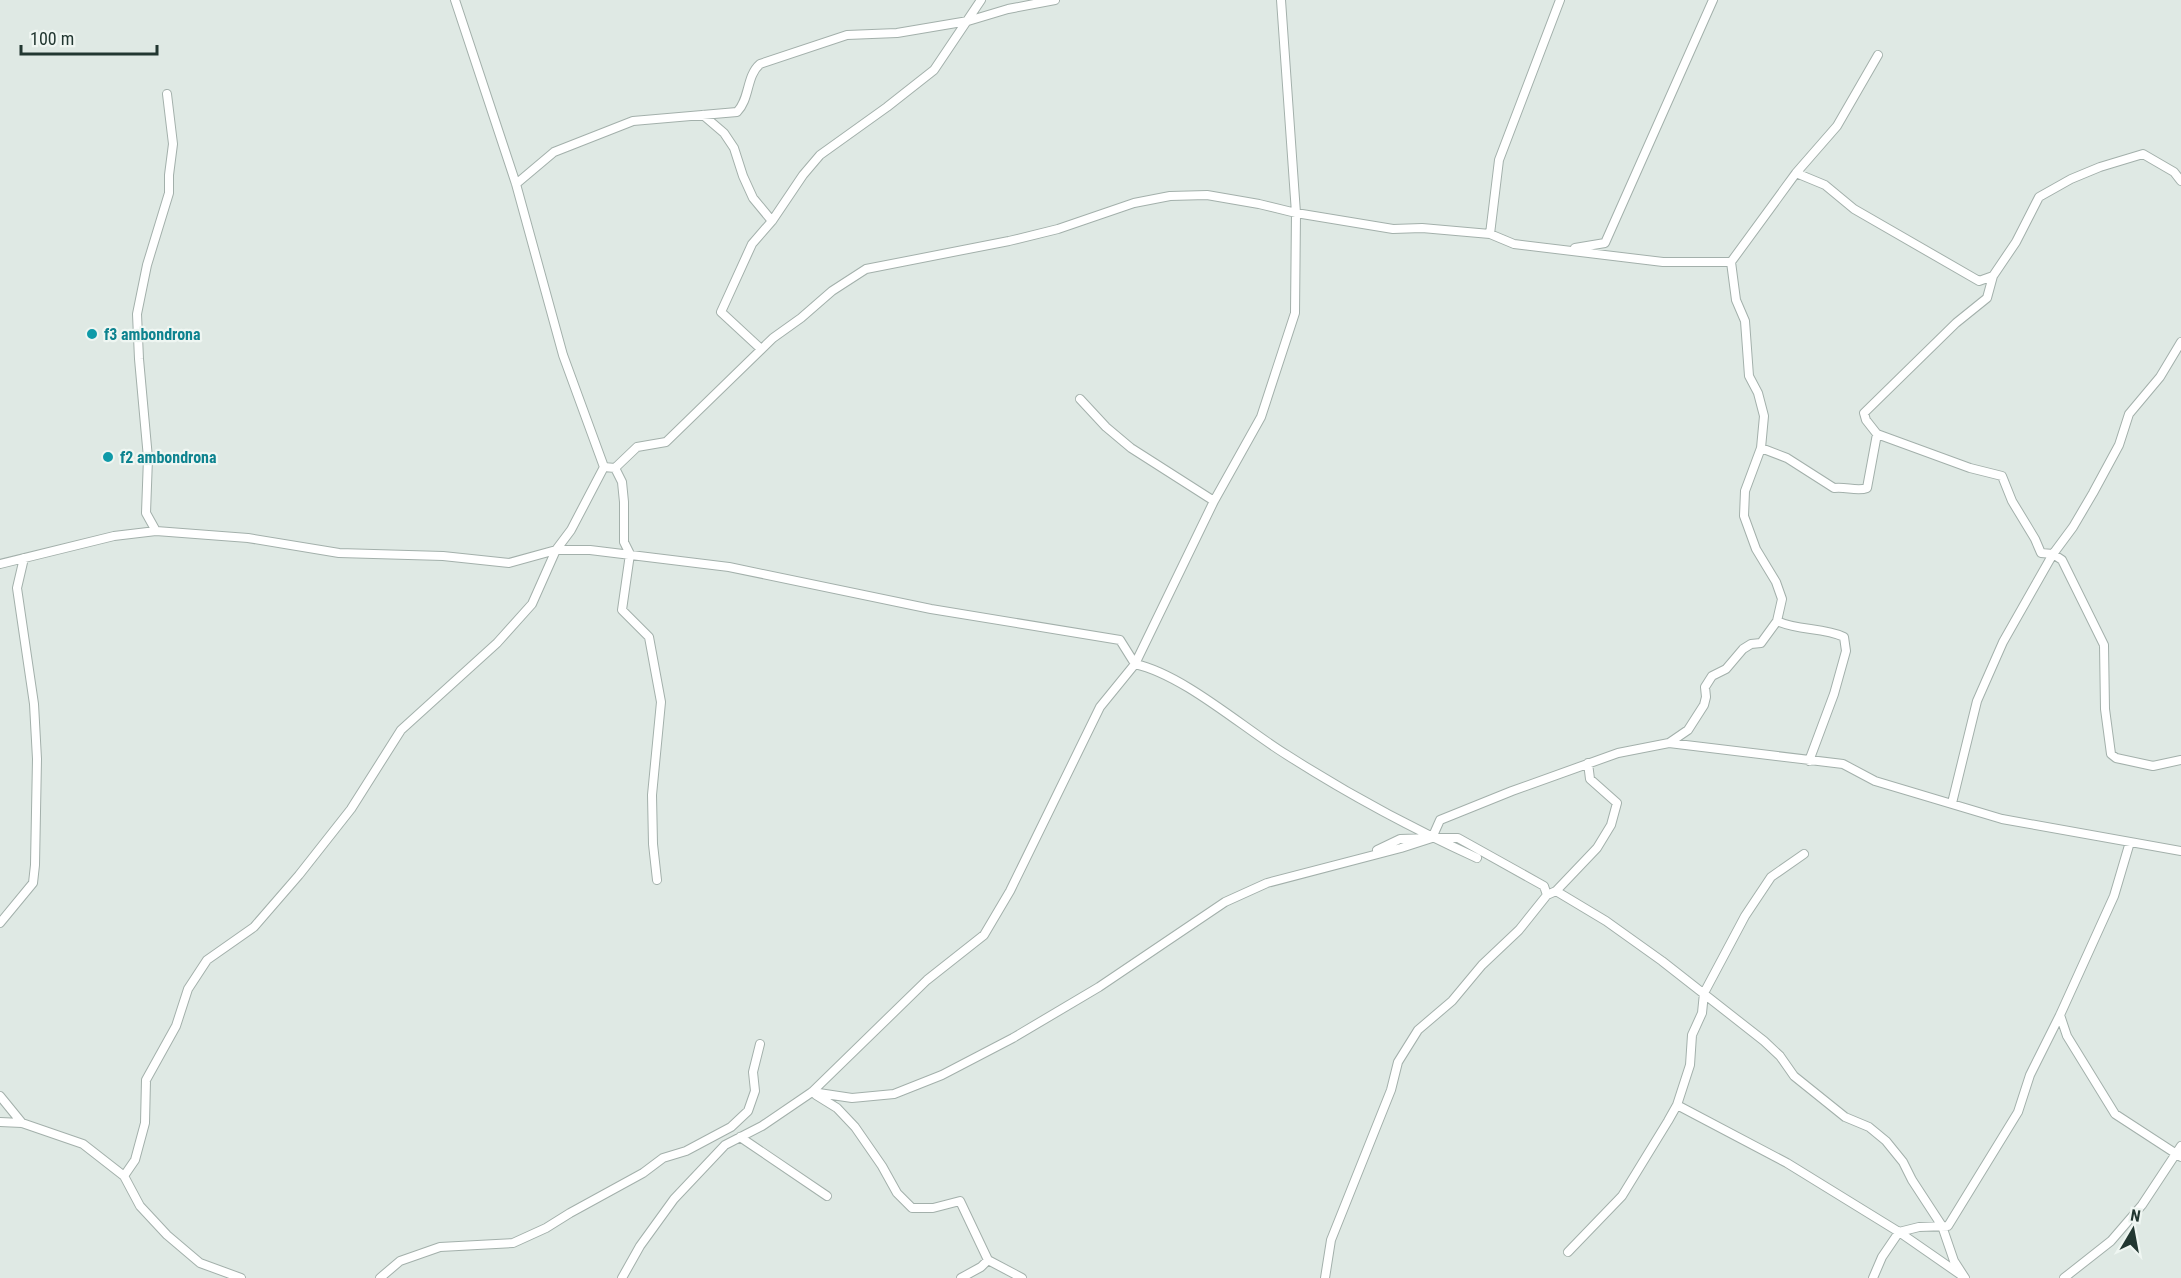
<svg xmlns="http://www.w3.org/2000/svg" width="2181" height="1278" font-family="'Roboto Condensed',sans-serif">
<style>
.lines{fill:none;stroke-linecap:round;stroke-linejoin:round}
.minor-casing{stroke:#a3b0ab;stroke-width:10}
.minor{stroke:#fff;stroke-width:8}
.culture-dot{fill:#0f9aa8;stroke:#eff6f2;stroke-width:2}
.labels{text-anchor:middle;dominant-baseline:central;stroke-width:4.5;stroke-linejoin:round;paint-order:stroke}
.culture-label{font-size:16px;font-weight:bold;fill:#0d838f;stroke:#eff6f2;text-anchor:start}
</style>
<rect width="100%" height="100%" fill="#dfe9e4"/>
<g class="lines">
<defs>
<path id="minor" d="M703,115l21,18 10,15 9,28 10,22 19,23
M1796,173l29,12 29,24 125,72 14,-5 23,-34 23,-45 32,-18 29,-12 43,-13 31,18 7,9
M516,184l38,-32 79,-31 104,-9c13,-13 9,-36 23,-48l87,-29 50,-2 71,-12 40,-12 47,-9
M1490,234l9,-74 61,-160
M1575,248l30,-5 108,-243
M1993,276l-6,22 -31,25 -92,90 2,7 11,14 93,34 32,8 10,25 23,38 6,14 12,1 9,6 42,85 1,64 6,45 5,4 37,8 28,-6
M761,349l-40,-37 31,-68 20,-23 31,-46 17,-20 67,-48 47,-37 47,-70
M1080,399l26,28 25,21 83,53
M1761,448l26,10 47,30c11,-2 23,4 33,0l10,-54
M604,467l11,1 22,-21 29,-5 107,-104 28,-20 31,-27 34,-22 143,-28 49,-12 76,-26 36,-7 37,-1 52,9 37,9 97,16 29,-1 68,6 24,10 149,18h68
M615,468l7,14 2,20v40l6,12 -8,56 27,27 12,65 -9,93 1,49 4,36
M156,531l-10,-18 2,-55 -9,-99 -2,-45 10,-49 22,-72v-18l4,-31 -6,-50
M0,564l114,-28 42,-5 92,7 91,15 104,3 66,7 47,-13h34l139,17 202,42 189,31 15,24c49,11 108,64 152,91 61,39 124,73 190,103
M1777,621c21,10 46,6 67,16l2,14 -12,43 -25,67
M1669,743l19,-13 16,-25 2,-8 -1,-10 7,-11 14,-7 17,-20 8,-5 10,-1 16,-22 5,-22 -6,-17 -20,-33 -12,-33 1,-25 16,-43 3,-32 -6,-23 -9,-17 -4,-55 -9,-21 -5,-38 65,-89 41,-47 41,-71
M1952,803l25,-102 26,-59 50,-88 20,-27 20,-34 26,-48 10,-31 31,-37 21,-35
M1377,850l23,-11 32,-1 8,-18 72,-29 106,-38 51,-10 174,21 32,17 127,38 179,32
M1556,891l41,-43 14,-23 6,-22 -27,-24 -2,-16
M0,923l33,-40 2,-18 2,-106 -3,-55 -17,-116 7,-30
M2060,1015l7,21 48,78 66,43
M812,1092l40,6 42,-4 48,-19 71,-37 86,-51 126,-85 42,-19 134,-35 31,-10h26l86,48 3,9 9,-4 50,30 56,40 102,80 16,15 14,20 51,41 24,10 17,14 17,21 9,18 30,46 12,35 11,17
M816,1095l21,13 18,19 27,39 15,27 15,15h21l27,-7 28,59 34,18
M0,1096l22,27
M1677,1105l110,58 112,69 62,43
M0,1122l22,1 61,21 41,32 16,30 27,29 33,28 41,15
M740,1137l87,59
M124,1176l11,-16 10,-37 1,-43 30,-54 12,-37 19,-29 47,-33 45,-52 52,-66 50,-79 96,-87 35,-39 24,-54 15,-20 33,-63 -41,-112 -47,-171 -61,-184
M1568,1252l54,-56 46,-75 9,-16 13,-40 2,-30 10,-22 2,-20 41,-77 26,-39 33,-23
M380,1278l20,-17 40,-14 73,-4 33,-15 24,-15 73,-40 20,-15 23,-7 45,-24 17,-16 7,-20 -2,-19 7,-28
M622,1278l18,-32 34,-47 51,-54 37,-19 50,-34 115,-112 57,-45 26,-44 90,-184 35,-43 79,-163 47,-84 34,-104 1,-100 -15,-213
M961,1278l20,-11 7,-7
M1325,1278l6,-38 60,-150 7,-28 20,-32 34,-29 30,-36 37,-35 28,-35
M1873,1278l9,-21 17,-25 20,-5 29,-1 70,-114 12,-37 30,-60 54,-119 16,-54
M2064,1278l47,-37 31,-36 39,-59"/>
</defs>
<use href="#minor" class="minor-casing"/>
<use href="#minor" class="minor"/>
</g>
<g class="culture-dot">
<circle cx="92" cy="334" r="6"/>
<circle cx="108" cy="457" r="6"/>
</g>
<g class="labels">
<g class="culture-label">
<text x="104" y="334">f3 ambondrona</text>
<text x="120" y="457">f2 ambondrona</text>
</g>
</g>
<g transform="translate(2133 1230) rotate(10)" stroke="#eff6f2" stroke-width="4.5" paint-order="stroke">
<path d="M0-4.5L10 22L0 15L-10 22Z" fill="#223731"/>
<text y="-9" font-size="16" font-weight="bold" text-anchor="middle" fill="#223731">N</text>
</g>
<path d="M21 45v9h136v-9" fill="none" stroke="#223731" stroke-width="3"/>
<text x="30" y="45" font-size="18" fill="#223731" stroke="#eff6f2" stroke-width="4.5" paint-order="stroke">100 m</text>
</svg>
